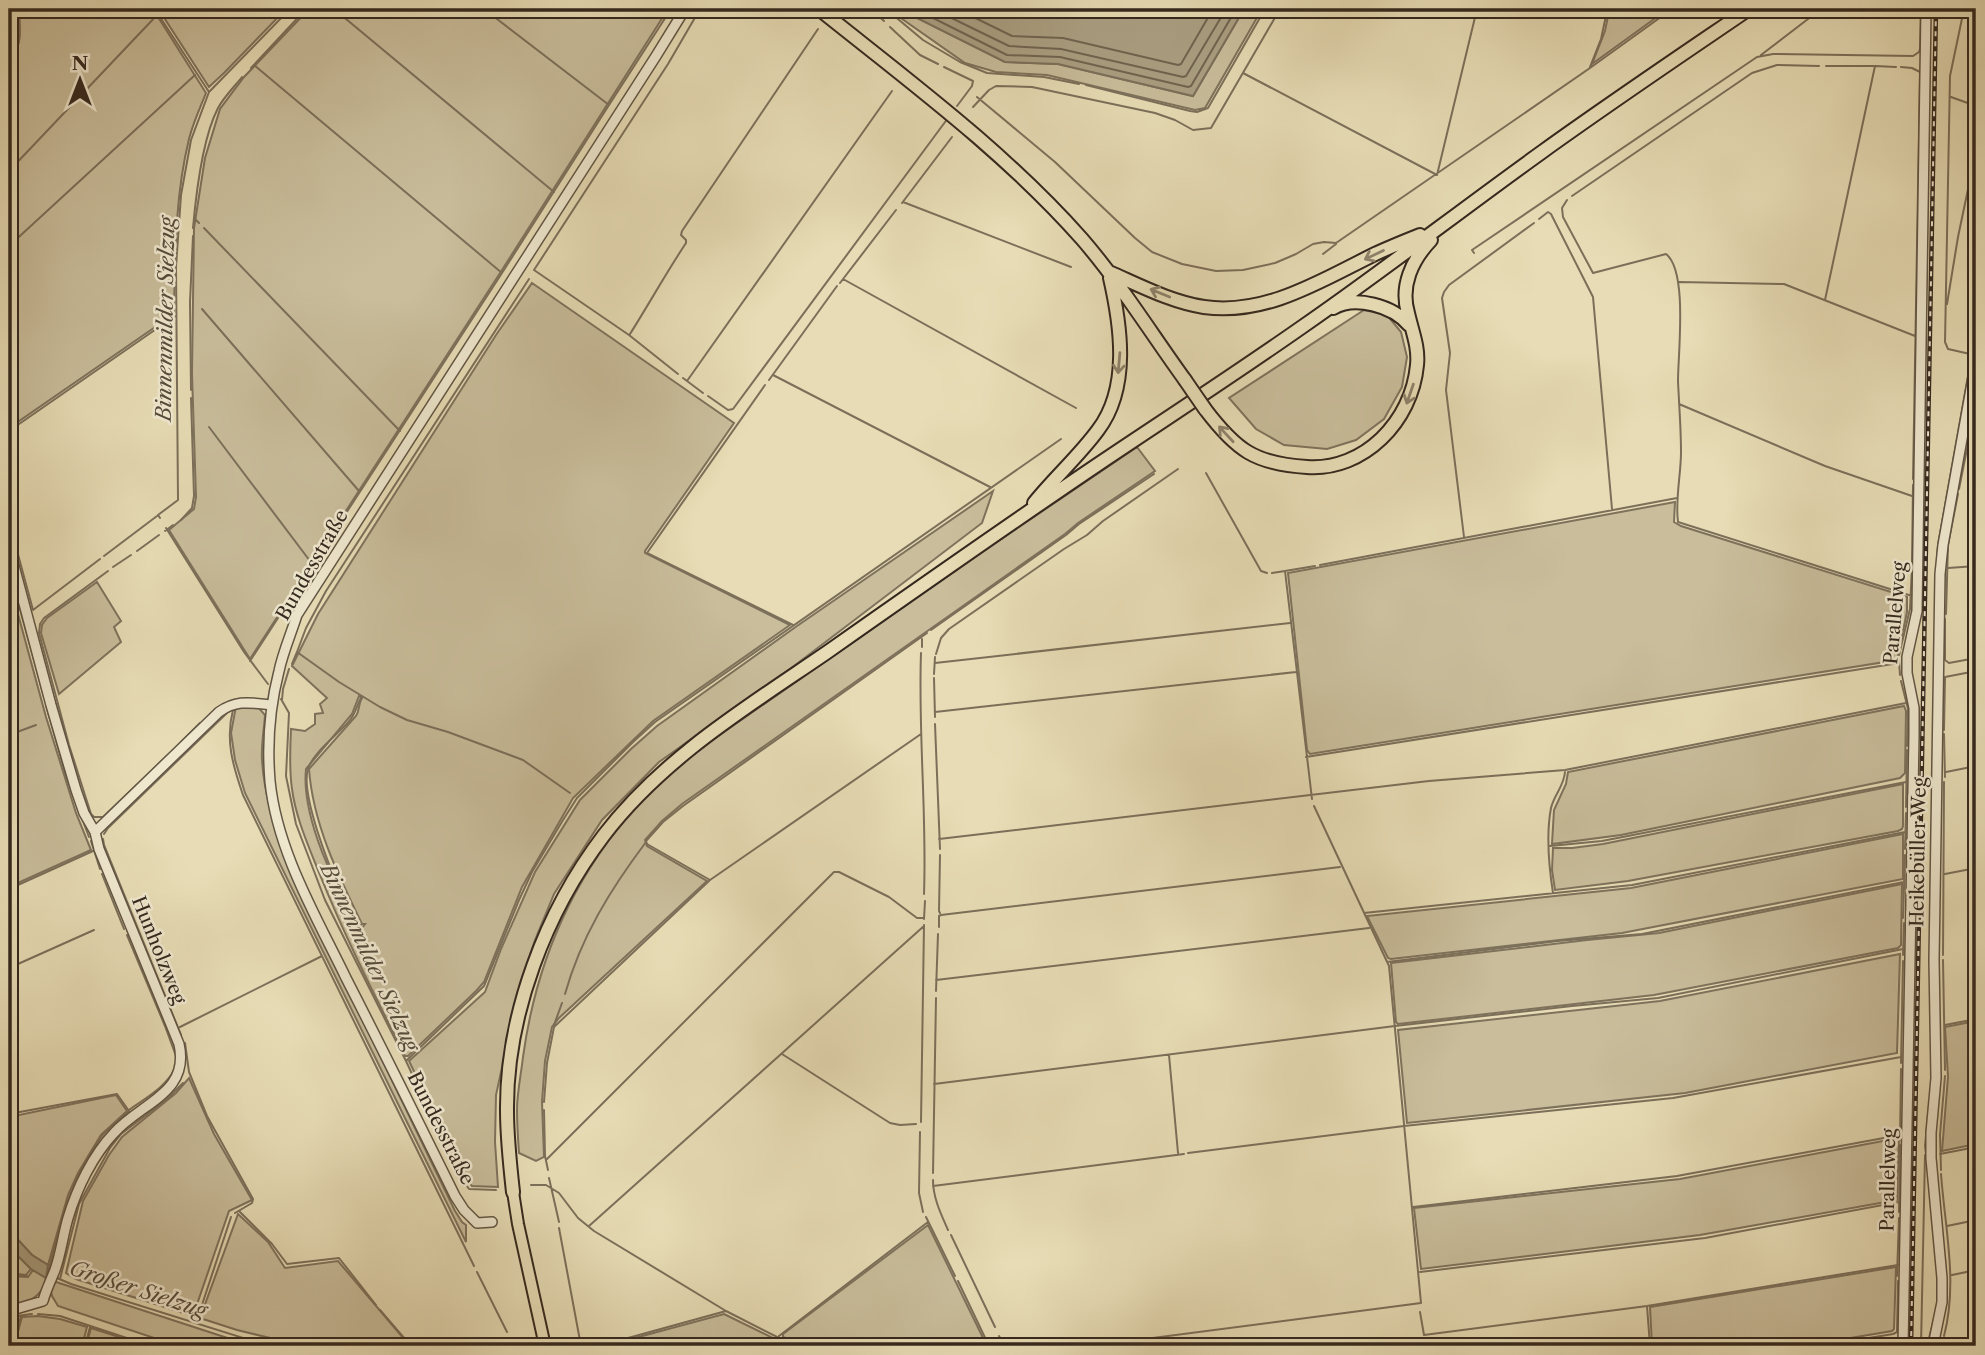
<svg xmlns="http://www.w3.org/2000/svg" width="1985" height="1355" font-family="'Libre Caslon Text',serif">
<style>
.green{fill:#c9bd9b;stroke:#7e725c;stroke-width:2;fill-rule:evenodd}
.water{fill:#aa9f82;stroke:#7b6f5a;stroke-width:2}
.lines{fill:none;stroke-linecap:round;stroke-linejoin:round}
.shore{stroke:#6f6450;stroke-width:2}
.stream{stroke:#7b6f5a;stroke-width:2}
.minor-casing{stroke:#615544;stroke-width:12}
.major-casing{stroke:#34281e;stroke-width:14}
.highway-casing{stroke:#34281e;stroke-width:16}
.minor{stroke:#efe8cf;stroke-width:9}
.major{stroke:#e7dcb5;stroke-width:10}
.highway{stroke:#e7dcb5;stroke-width:12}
.rail-casing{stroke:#34281e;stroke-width:4.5}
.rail{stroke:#efe8cf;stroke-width:2;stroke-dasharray:5;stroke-linecap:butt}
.highway-bridge-casing{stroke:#34281e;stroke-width:16;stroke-linecap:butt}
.highway-bridge{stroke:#e7dcb5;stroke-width:12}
.oneway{stroke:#8e826a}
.labels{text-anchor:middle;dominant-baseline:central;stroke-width:5;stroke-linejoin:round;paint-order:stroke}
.street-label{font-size:19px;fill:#34281e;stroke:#efe8cf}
.water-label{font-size:21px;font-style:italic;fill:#574c3c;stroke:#efe8cf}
</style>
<rect width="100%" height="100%" fill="#e7dcb5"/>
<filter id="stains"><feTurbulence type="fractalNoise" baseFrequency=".00286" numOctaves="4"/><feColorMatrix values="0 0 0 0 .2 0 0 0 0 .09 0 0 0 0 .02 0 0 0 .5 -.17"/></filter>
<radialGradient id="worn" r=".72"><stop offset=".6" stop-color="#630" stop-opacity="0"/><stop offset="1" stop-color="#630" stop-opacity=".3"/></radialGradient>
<path class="green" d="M19,9h129l10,8 48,76c-6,15 -13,30 -17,46 -14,57 -14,117 -15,175l-165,114v-367c15,-19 10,-30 10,-52z
M162,9h124l-61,63 -16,15 -48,-74z
M309,9h359l-166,261 -252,389 -81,-129 25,-21 2,-12 -4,-123 2,-146 11,-70 15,-49 24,-32z
M888,9h17l8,7 92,46 53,2 135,32 51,-87h18l-57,99 -10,2 -148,-35 -51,-3 -31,-9z
M1614,9h54l-76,55 13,-33 4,-20z
M532,283l202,140 -89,128v2l145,72 -137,96 -80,77 -51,89 -38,95 -8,9 -68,65h-3c-30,-60 -60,-119 -85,-181 -11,-28 -24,-56 -28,-86 -3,-20 -2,-40 -1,-60l14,2 10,-7v-10l8,-1 -3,-9 7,-6 -35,-32 26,-52 178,-279zM359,696l3,2c-4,6 -2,12 -6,18l-47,53c4,55 29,106 53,155h3l-4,5c-25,-38 -60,-113 -55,-160l46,-55z
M1364,310l23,5 14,17 6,25 -5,30 -18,32 -28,21 -29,9 -43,-4 -28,-16 -27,-31z
M1137,447l18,24 -77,52 -13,11 -383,270 -20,17 -17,19 2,6 60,35 -148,137 -7,9 -7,34 -3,41 2,55 -8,4 -17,-8c-1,-14 -2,-28 -2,-43 0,-17 4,-35 6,-53 13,-95 48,-177 112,-249 22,-26 49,-46 76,-67l277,-193z
M993,491l-11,32 -192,146 -131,93 -57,58 -48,74 -19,46 -15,44 -24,111 -1,47 3,45 -26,-1 -8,-10 -55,-115 76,-69 16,-43 34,-77 45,-72 51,-51 26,-23 140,-100z
M1675,502l-1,20 7,4 226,71v15l-10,48 -587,94 -3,-4 -19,-177z
M9,581l37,136 30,96 15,37 -82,37z
M97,582l24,39 -7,6 7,15 -62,52 -18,-61 1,-8 5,-7z
M236,706l22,1 7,8c-1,15 -4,30 -3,45 2,36 14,69 25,103l168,348 7,11 4,3v17l-221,-449 -10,-33 -4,-27z
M1904,706l2,5 -1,62 -5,5 -279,57 -69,9 2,-34 12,-26 2,-12z
M1903,784v42l-1,3 -4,2 -270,50 -73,9 -3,-20 1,-22h19l31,-4z
M1903,834v45l-281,54 -231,26 -3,-1 -21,-42 264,-28z
M1902,884l-1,61 -3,3 -244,47 -256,29 -2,-2 -5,-59 196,-23 72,-7z
M1900,954l-3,99 -212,40 -278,30 -9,-93 262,-29z
M1976,1021v123l-34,7 6,-74 -3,-50z
M189,1078l25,56 38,66 -23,11 -36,105 -117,-37 -10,-6 17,-72 26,-46 13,-18 54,-44z
M116,1095l11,16 -26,24 -23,38 -10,22 -20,70 -16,-10 -23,-25v-113z
M1899,1138l-2,62 -197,35 -279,34 -7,-61 266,-29z
M238,1214l30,28 17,26 53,-7 72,85h-107l-66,-16 -37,-12z
M928,1225l59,121h-184l-20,-9v-3z
M9,1247l22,22 -5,6 -17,-2z
M1896,1267l-2,62 -2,2 -89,15h-151l-2,-39z
M33,1270l13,8c-4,21 -18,24 -37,28v-30l19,1z
M53,1281l199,65h-74l-120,-40 -6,-10 -2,-9z
M724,1314l65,32h-184z
M38,1316l22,3 27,8 -5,19h-68l8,-29z
M91,1328l56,18h-61z"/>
<path class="water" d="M9,9h10c0,22 5,33 -10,52z
M905,9h339l-51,87 -135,-32 -53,-2 -92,-46z
M9,1230l23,25 16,10 -2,13 -15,-9 -22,-22z"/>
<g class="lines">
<path class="shore" d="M915,9l92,46 53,2 128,30 3,-1 45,-77
M933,9l76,37 52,3 122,28 3,-1 40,-67
M957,9l55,27 51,2 115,27 3,-1 32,-55"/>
<path class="stream" d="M151,9l7,5 51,78 -18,48 -10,55 -5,72 2,233 -20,15 2,3
M334,9l220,183
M484,9l125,96 62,-96
M871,9l13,12
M886,9l37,31 37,22 27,11 57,4 35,7
M1964,9l-14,67 -5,266 3,7 22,5
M890,27l30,28 18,9
M1761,55l60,-46
M254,65l248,208
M1826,66h48
M944,67l29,14 -1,5 -15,20
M1590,67l11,-28 6,-28 3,-2
M1901,67l11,1 8,4 -7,407
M251,68l55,-59
M1243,73l194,102 40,-166
M1086,85l104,26 7,1 11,-4 57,-99
M210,91l80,-82
M977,97l78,65 80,76 17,14 30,12 34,7 27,-1 32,-7 21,-9 17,-10 11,-2 12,1 254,-175 82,-59
M1951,97l25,9
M973,107l16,-17 7,-4 36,1 123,26 20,7 18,10 18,-2 69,-119
M9,171l149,-157 2,-5
M1572,196l180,-123 25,-8 42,1
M1567,200l-5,8 1,9 30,56 73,-19c22,17 12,99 12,127 1,23 3,47 3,71 0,23 -6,47 -3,70l234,74
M903,202l168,65
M902,203l50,-66
M194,218l5,5
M1539,219l9,-7 3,2 42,83 19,212
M193,228c3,-34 9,-89 25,-120 6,-11 16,-21 24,-31
M204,228l196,203
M9,246l186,-171
M1474,253l-2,-3 285,-193 16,-3 140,2 6,-4 1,-3 1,-40
M1323,254l13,-10
M843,279l233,129
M1679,282l105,2 131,52
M840,283l56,-73
M1825,300l50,-234 21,1
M1947,304l11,-67 18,-86
M202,309l157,182
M630,334c19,-30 36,-61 56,-91v-3l-5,-5 1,-4 136,-202
M678,374l-49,-39 -95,-65 134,-206 32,-55
M773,375l217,112
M683,378l20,15
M769,380l68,-94
M687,381l205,-290
M765,385l-118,168 146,72
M191,390l-1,-88 3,-66
M708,396l20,14 5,-1 215,-291
M1679,404l146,62 87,30
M209,427l104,138
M9,431l166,-115
M1206,473l55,98 6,2
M1959,489l17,-86
M181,520l11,-12 2,-12 -3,-98
M9,521l24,89 67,-51
M166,528l78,124 24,32
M165,531l8,-6
M1464,537l-18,-147 4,-37 -8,-55 2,-6 5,-7 85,-62
M137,551l22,-16
M104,556l53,-40
M1937,557l1,-12 38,-214
M1912,562l1,-77
M1320,565l357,-67
M113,567l18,-12
M1948,568l28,-2
M9,569l35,128
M108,571l-64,47 -4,6 -1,9 30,112 22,69 3,3h9l65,-62
M1272,573l13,-2
M1946,614l2,-69 10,-51
M1945,619v41l4,3 27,-5
M931,630l135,-95 13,-11 75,-50
M922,639v8
M297,652l9,-24 20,-37 203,-312
M921,653c-3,80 6,160 3,241
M936,654l5,-16 8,-9 115,-80 23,-14 16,-14 75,-52
M1899,655l11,-46 2,-42
M250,661l252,-388 107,-168
M1899,661l1,14
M935,663l355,-40
M292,664l5,-12 42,30 41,25 27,13 41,12 75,28 47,33
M934,674l1,-17
M934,678l1,39
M1901,681l7,28 -1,37
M281,699l8,14 -3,63 10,48 29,76 81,161 53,114 10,14 27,1
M282,700l1,-11 6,-20
M46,705l20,71 23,61
M233,710c-8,30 0,56 10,85l231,471
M935,712l361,-40
M935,724l5,125
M1944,730l1,-53 31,-6
M1944,734l1,43
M9,735l27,-10
M181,742l19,-19
M1306,757l593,-94
M1946,772l30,-6
M1312,799l-27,-228 30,-5
M1906,807l1,-57
M104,834l4,-6 121,-117
M103,839l1,6 77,190
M939,839l490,-58 136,-11 341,-67
M91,841l9,28
M1550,846l52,-5 304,-59
M1905,849l1,-36
M940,855l-1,56 1,2
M102,874l22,55
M1945,874l31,-6
M710,880l-63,-36 -1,-3 17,-19 20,-16 244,-173
M9,889l84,-38
M1553,893c-4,-26 -7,-59 -2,-85 3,-13 13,-22 14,-36
M1364,913l268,-28 273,-53
M1903,918l2,-63
M924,919l1,-18
M361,926c-7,-10 -15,-21 -20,-32 -11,-26 -41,-100 -33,-125 5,-17 31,-35 42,-49 6,-7 7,-16 12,-24
M939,927v-11l2,-1 399,-48
M127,935l38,91 11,30v5
M1903,955l1,-32
M1943,955l1,-173
M1943,960l2,110
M1387,962l171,-21 84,-7 262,-52
M9,968l85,-38
M1930,969l1,53
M936,980l433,-52
M936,991l2,-57
M565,994c16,-57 45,-104 81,-152
M554,1025l8,-22
M1945,1025l31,-6
M180,1027l142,-71
M185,1043l4,29 18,44 46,83 -1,4 -17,10
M782,1054l108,69 10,2 16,-1
M1169,1055l9,98
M406,1061l78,-75 35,-86 13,-28 31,-52 14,-22 56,-56 22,-20 406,-283
M1901,1063l2,-102
M934,1084l461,-58 177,-20 86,-8 245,-49
M544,1102l3,-39 7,-36 156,-147 211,-146
M129,1110c15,-11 37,-23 45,-40
M544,1110l1,46 3,14
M9,1114l108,-20 12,17c-9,8 -20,16 -28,26 -30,40 -42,89 -53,136
M921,1122l3,-197
M920,1132l-1,61 4,19
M1900,1140l1,-71
M1188,1153l216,-27 269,-28 228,-41
M1940,1154l36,-7
M547,1159l287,-287h5l50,25 28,21h7
M1927,1162l-2,-16 4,-41
M1941,1170l-1,-35 5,-59
M933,1173l3,-175
M1941,1174c4,55 17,108 3,162
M549,1178l10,44
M933,1180c0,18 8,34 15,50
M531,1185h15l13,8 19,25 16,13 132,80 69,35
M933,1186l251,-32
M1413,1207l264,-31 223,-41
M239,1211l33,33 15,20 52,-6 37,47
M1899,1212l1,-67
M926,1217l29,59
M589,1226l335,-300
M1947,1226l29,-6
M559,1228l22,118
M951,1235l44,92
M477,1272l30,60
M1420,1272l285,-34 194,-36
M9,1275l18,1
M1952,1275l24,-5
M1897,1276l2,-58
M57,1278l14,6 198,62
M60,1279l19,-75 31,-56 11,-14 46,-35 16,-16
M958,1281l31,65
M1647,1306l3,40
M380,1310l31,36
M1420,1312l4,23 223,-29 251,-41
M38,1314l22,2 91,30
M9,1317l23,-3
M196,1323l35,-106
M779,1336l149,-114
M999,1336l6,10
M510,1338l4,8
M12,1346l9,-30
M85,1346l5,-19
M599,1346l127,-35
M1091,1346l330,-43 -32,-337 -75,-160
M1820,1346l73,-12 4,-2 1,-51
M1921,1346l4,-191
M1927,1346l10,-39
M1941,1346l2,-5"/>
<defs>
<path id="minor" d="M9,547l42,158 25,85 8,23 11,19 4,17 80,195c11,49 -37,58 -65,89 -21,22 -37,55 -46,85 -5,17 -7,35 -13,52 -4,10 -9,20 -12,31l-34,10
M95,832l124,-120c18,-13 32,-9 53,-7
M492,1222l-15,1 -13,-13 -9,-14c-36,-73 -72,-146 -109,-218 -30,-62 -69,-127 -76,-197 -3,-36 0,-75 9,-110 4,-19 12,-37 18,-56l359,-559 29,-47
M1903,1346l11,-610v-28l-7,-35v-16l10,-46 9,-602
M1933,1346l9,-44v-24l-11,-120v-25l5,-55 -2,-118 6,-386 3,-29 33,-184"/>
<path id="major" d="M513,1192l5,32 27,122"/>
<path id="highway" d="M819,9c91,73 185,142 263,230 38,44 69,94 103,141
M1109,272c30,13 62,30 95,35 62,9 118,-27 171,-53 15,-7 30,-13 45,-19
M1333,308c22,-13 60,-2 76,17
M1205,409c31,41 50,55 102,58 57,4 105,-46 110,-102 2,-18 -5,-34 -9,-52 -8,-27 4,-53 23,-73
M1034,503c20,-25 45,-47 64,-73 32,-42 23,-104 12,-152
M513,1192c-3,-27 -6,-54 -6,-81 -1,-96 39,-200 97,-276 59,-77 143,-128 222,-182 91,-64 182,-128 274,-190 67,-45 135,-89 202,-136 81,-56 159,-117 240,-175 68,-49 138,-96 207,-143"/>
</defs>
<use href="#minor" class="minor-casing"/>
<use href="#major" class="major-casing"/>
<use href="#highway" class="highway-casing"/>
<use href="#minor" class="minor"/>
<use href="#major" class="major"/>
<use href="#highway" class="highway"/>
<defs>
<path id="rail" d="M1911,1346l25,-1337"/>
</defs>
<use href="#rail" class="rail-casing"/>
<use href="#rail" class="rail"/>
<defs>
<path id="highway-bridge" d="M1185,380l20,29"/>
</defs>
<use href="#highway-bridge" class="highway-bridge-casing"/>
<use href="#highway-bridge" class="highway-bridge"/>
</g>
<defs><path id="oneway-shaft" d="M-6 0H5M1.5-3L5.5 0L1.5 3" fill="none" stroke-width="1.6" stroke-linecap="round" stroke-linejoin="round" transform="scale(1.75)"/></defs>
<g class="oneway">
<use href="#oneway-shaft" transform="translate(1374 255) rotate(154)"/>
<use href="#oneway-shaft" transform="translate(1160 293) rotate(-158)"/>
<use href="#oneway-shaft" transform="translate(1119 363) rotate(95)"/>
<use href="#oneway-shaft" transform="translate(1410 394) rotate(109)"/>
<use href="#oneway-shaft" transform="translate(1226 434) rotate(-133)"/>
</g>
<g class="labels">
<g class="street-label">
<text transform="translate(312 565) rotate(-60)">Bundesstraße</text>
<text transform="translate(1895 613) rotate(-85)">Parallelweg</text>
<text transform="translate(1918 852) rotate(-89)">Heikebüller Weg</text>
<text transform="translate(159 950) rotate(68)">Hunholzweg</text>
<text transform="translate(441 1128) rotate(63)">Bundesstraße</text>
<text transform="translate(1888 1180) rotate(-89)">Parallelweg</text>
</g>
<g class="water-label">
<text transform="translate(165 319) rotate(-89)">Binnenmilder Sielzug</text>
<text transform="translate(370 957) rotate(65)">Binnenmilder Sielzug</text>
<text transform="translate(138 1289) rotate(18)">Großer Sielzug</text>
</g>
</g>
<rect width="1985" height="1355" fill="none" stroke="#e7dcb5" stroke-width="35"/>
<rect x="10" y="10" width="1964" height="1334" fill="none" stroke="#34281e" stroke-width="3.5"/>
<rect x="18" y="18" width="1950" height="1320" fill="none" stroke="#34281e" stroke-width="2"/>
<g transform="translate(80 80)" stroke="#efe8cf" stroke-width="5" paint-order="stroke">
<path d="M0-5L12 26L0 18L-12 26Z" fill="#34281e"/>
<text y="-10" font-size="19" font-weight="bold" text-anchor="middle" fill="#34281e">N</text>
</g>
<rect width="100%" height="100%" filter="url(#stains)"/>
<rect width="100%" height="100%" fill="url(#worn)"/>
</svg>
